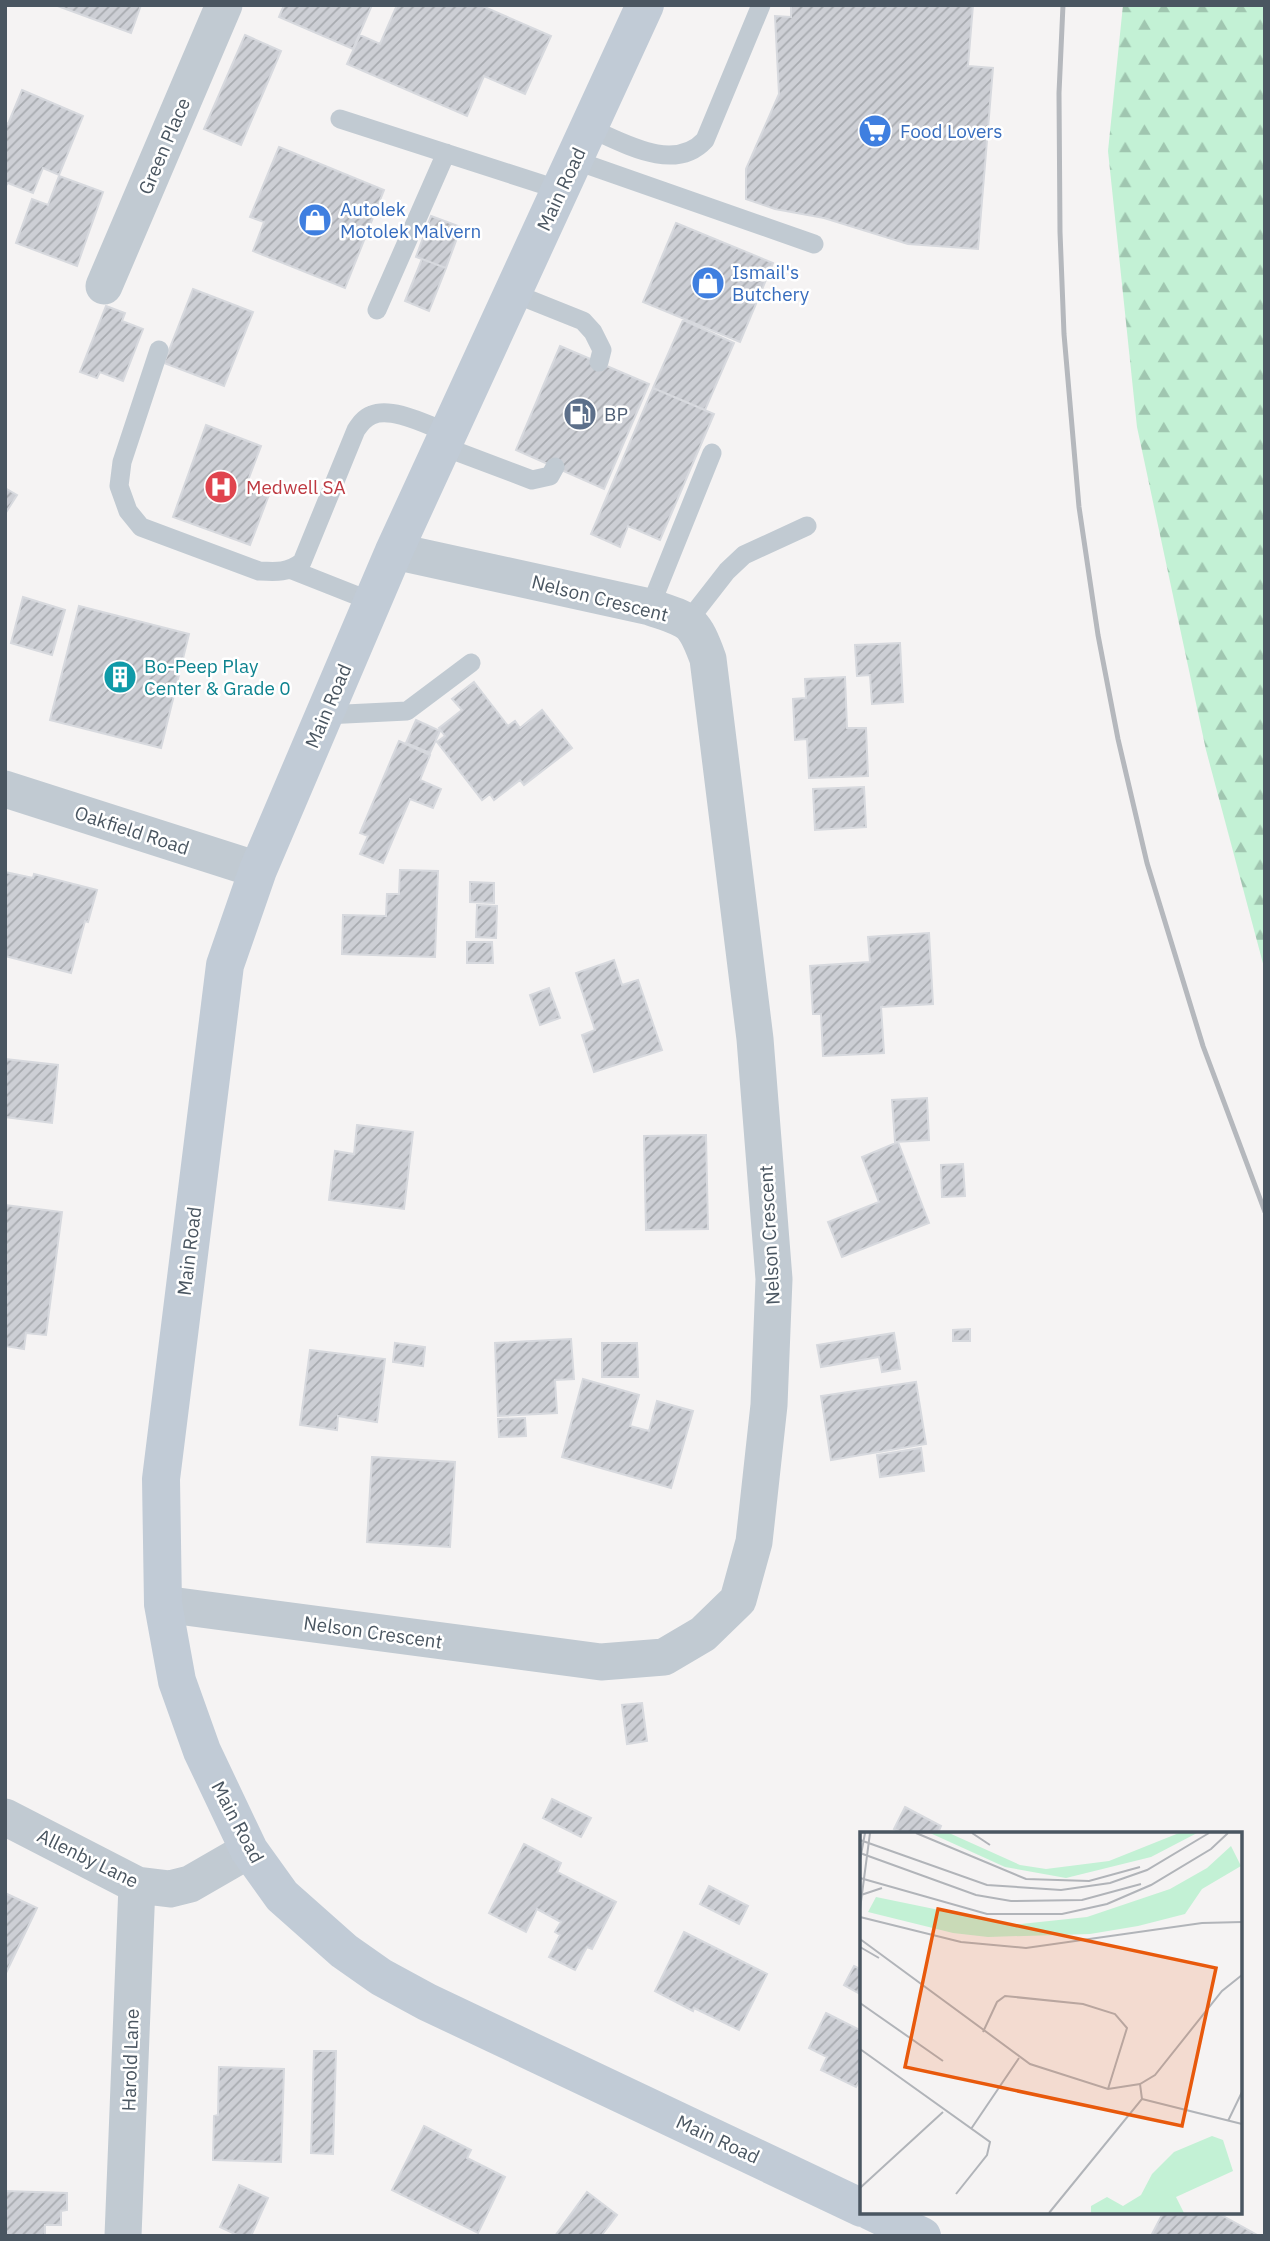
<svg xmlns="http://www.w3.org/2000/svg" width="1270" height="2241" font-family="'IBM Plex Sans',sans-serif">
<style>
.forest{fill:url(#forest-firs)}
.building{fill:url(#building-hatch);stroke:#d7d9de;stroke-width:2}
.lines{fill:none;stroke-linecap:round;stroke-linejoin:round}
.lane{stroke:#c1cad2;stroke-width:19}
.street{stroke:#c1cad2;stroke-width:37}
.secondary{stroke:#c1cbd6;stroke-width:38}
.rail{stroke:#b5b8bd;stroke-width:5}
.labels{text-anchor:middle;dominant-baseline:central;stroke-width:5;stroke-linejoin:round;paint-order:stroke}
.shop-label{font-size:19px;fill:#366cbe;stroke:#fff;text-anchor:start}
.street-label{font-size:19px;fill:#4a5661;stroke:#fff}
.service-label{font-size:19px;fill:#4e5e75;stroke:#fff;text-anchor:start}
.health-label{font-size:19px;fill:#be3a42;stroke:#fff;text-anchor:start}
.culture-label{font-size:19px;fill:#0d838f;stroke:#fff;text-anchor:start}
.inset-road{fill:none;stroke:#b1b4b9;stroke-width:2}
.view{fill:#e8590c;fill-opacity:0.15;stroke:#e8590c;stroke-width:3.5}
.inset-edge{fill:none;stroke:#4a5661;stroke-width:3.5}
</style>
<defs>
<pattern id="forest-firs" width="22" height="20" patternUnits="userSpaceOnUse" patternTransform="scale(1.75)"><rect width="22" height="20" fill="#c3f1d5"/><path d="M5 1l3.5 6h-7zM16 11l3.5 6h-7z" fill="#a0c6b0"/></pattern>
<pattern id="building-hatch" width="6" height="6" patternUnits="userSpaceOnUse" patternTransform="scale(1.75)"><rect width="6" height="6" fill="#cdcfd5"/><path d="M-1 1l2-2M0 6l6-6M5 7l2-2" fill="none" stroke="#a8abb0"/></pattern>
</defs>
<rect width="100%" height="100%" fill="#f5f3f3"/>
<path class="forest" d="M1123,5h142v966l-59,-221 -69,-323 -29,-276z"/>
<path class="building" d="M55,5h86l-10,28z
M284,5h88l-19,44 -74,-32z
M397,5h83l71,31 -26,58 -41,-18 -17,40 -120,-52 13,-29 20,9z
M791,5h182l-5,61 25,2 -15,181 -70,-5 -84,-26 -49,-9 -29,-10v-30l33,-75 -4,-78 16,1z
M245,35l36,16 -40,94 -37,-16z
M22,90l61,26 -24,59 -16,-7 -10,25 -25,-10 -3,4v-64l3,1z
M279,147l105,43 -39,98 -92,-37 11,-29 -14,-5z
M59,176l44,16 -26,74 -61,-23 16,-44 16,6z
M431,216l30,11 -15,41 -30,-11z
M676,223l97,40 -33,79 -97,-40z
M422,259l24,9 -17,43 -24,-10z
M193,289l60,23 -29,74 -60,-23z
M106,306l19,7 -3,8 21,8 -20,52 -23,-9 -3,6 -17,-6z
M683,320l51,23 -29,67 -52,-22z
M560,346l89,38 -45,105 -88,-39z
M653,388l61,26 -54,126 -32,-14 -8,21 -29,-13z
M206,425l55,21 -14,37 23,9 -20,53 -77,-28z
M5,488l12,7 -12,19z
M23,597l42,13 -13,45 -41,-12z
M79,606l110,28 -28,114 -111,-28z
M900,643l3,59 -31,2 -2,-29 -13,1 -2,-31z
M845,677l2,51h19l2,48 -59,2 -2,-39 -12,1 -2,-41 13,-1 -1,-19z
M474,682l34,44 7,-5 5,7 22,-18 30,38 -48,37 -4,-5 -26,20 -4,-6 -8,6 -45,-58 8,-6 -6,-8 23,-18 -10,-11z
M416,720l24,11 -10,22 -24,-10z
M399,741l31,14 -10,25 21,9 -8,19 -23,-9 -27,64 -23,-9 8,-18 -8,-3z
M864,787l2,40 -51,3 -2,-41z
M400,870l38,1 -3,86 -93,-3 1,-39 43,1 1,-22h12z
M5,872l28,6 1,-4 63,16 -9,32 -3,-1 -14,52 -66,-17z
M470,882l24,1v20l-24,-1z
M477,905l20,1 -1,32 -20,-1z
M929,933l4,71 -52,3 3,46 -61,3 -2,-42h-8l-3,-48 60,-4 -2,-25z
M467,942h25l1,21h-26z
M614,960l8,25 16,-5 24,70 -68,22 -12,-37 13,-5 -19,-57z
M549,988l11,30 -20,7 -10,-30z
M5,1059l53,6 -6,58 -47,-6z
M927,1098l2,42 -34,2 -3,-42z
M357,1125l56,7 -9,77 -75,-9 6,-49 19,3z
M706,1135l2,94 -62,1 -2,-94z
M898,1142l31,81 -87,34 -14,-35 51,-20 -17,-45z
M963,1164l2,32 -23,1 -1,-32z
M5,1205l57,7 -16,123 -20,-2 -2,16 -19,-3z
M970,1329v12h-17v-11z
M894,1333l6,36 -18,3 -3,-15 -58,10 -4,-22z
M571,1339l3,40 -19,1 2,33 -59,3 -3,-73z
M395,1343l30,4 -2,19 -30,-4z
M602,1343h35l1,34h-36z
M310,1350l75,9 -8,63 -39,-6 -1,14 -37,-5z
M583,1379l56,16 -9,31 19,5 8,-30 36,10 -22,77 -109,-31z
M916,1382l10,62 -95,16 -10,-64z
M525,1418l1,18 -27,1 -1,-18z
M921,1448l3,23 -44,6 -3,-22z
M372,1457l83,5 -5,85 -83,-5z
M642,1703l5,38 -20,3 -5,-39z
M552,1799l39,19 -10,19 -38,-19z
M905,1807l36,19 -3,7h-35l-9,-4z
M524,1844l37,19 -4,9 59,30 -24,47 -5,-2 -12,23 -26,-13 11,-22 -5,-3 6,-10 -24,-13 -11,23 -37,-19z
M709,1886l39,20 -9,18 -39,-20z
M5,1893l32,15 -32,67z
M684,1932l83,42 -28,56 -45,-22 -1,3 -38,-20z
M854,1966l8,4v25l-18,-10z
M826,2013l36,18v45l-6,11 -35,-17 6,-13 -18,-9z
M314,2051h22l-3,103 -22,-1z
M219,2067l65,2 -3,93 -68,-2 1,-44 4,-1z
M424,2126l47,24 -4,8 38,19 -27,56 -86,-43z
M239,2185l29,13 -17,38h-12l-19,-9z
M5,2191l62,2v17l-6,1v14h-16v11h-40z
M587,2192l30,23 -16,21h-46z
M1164,2211h50l45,25h-108z"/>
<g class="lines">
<path class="lane" d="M340,119l220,71
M589,128c33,14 85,46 116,12l56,-135
M574,160l240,84
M513,293l70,28 10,11 9,18 -3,12
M377,310l69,-157
M159,350l-37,112 -3,24 9,25 13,16 118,44c17,1 29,2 43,-9l54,-132c4,-6 8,-12 16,-15 20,-9 57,11 77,18
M442,446l90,34 18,-4 5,-9
M292,570l81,32
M650,607l62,-154
M688,621l39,-50 17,-16 63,-29
M325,715l82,-4 64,-48"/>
<path class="street" d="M104,286l120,-281
M5,789l253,81
M163,1604l438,58 63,-5 39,-23 35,-34 16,-58 15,-137 5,-126 -19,-240 -47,-380c-15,-41 -18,-38 -58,-52l-256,-56
M5,1817l132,68 33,4 20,-5 59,-34
M123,2236l14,-351"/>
<path class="secondary" d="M645,5l-251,546 -136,319 -33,95 -64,514 2,125 14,77 25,70 47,99 33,46 62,55 37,26 46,25 435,206
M870,2211l52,25"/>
<path class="rail" d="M1063,5l-4,88 1,139 4,102 15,173 19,128 20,104 29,124 56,183 62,166"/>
</g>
<defs>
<symbol id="supermarket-disc" viewBox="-11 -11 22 22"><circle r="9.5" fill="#3f7fe0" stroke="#fff"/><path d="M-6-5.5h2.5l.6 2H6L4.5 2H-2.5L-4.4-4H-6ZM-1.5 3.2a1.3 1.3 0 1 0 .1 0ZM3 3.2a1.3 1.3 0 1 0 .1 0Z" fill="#fff"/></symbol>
<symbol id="shop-disc" viewBox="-11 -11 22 22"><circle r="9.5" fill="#3f7fe0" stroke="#fff"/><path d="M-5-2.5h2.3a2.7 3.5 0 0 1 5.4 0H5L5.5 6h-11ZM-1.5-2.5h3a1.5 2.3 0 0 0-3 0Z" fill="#fff"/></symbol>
<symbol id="fuel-disc" viewBox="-11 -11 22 22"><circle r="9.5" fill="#5c6f8a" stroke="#fff"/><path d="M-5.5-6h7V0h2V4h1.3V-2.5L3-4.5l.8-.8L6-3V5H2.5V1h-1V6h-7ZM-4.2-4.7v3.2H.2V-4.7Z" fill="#fff"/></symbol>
<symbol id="hospital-disc" viewBox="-11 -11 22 22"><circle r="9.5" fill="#e0444e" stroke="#fff"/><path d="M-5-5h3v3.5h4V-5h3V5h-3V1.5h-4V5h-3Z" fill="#fff"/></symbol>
<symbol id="building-disc" viewBox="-11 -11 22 22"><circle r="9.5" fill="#0f9aa8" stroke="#fff"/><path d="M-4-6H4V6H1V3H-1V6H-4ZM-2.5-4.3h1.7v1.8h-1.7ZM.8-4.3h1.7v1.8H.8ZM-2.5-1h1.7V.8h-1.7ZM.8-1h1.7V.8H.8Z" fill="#fff"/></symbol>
</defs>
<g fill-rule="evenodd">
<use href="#supermarket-disc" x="856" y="112" width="38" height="38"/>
<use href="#shop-disc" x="296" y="201" width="38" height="38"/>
<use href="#shop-disc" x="689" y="264" width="38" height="38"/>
<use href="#fuel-disc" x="561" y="395" width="38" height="38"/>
<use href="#hospital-disc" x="202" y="468" width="38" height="38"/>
<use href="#building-disc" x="101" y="658" width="38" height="38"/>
</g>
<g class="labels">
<g class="shop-label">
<text x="900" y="131">Food Lovers</text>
<text x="340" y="209">Autolek<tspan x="340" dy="22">Motolek Malvern</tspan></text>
<text x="732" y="272">Ismail's<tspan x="732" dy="22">Butchery</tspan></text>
</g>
<g class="street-label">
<text transform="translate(164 146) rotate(-67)">Green Place</text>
<text transform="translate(561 189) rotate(-65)">Main Road</text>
<text transform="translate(600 598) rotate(14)">Nelson Crescent</text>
<text transform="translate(328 706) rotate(-67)">Main Road</text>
<text transform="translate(132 830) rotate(18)">Oakfield Road</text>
<text transform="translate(769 1235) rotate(-93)">Nelson Crescent</text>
<text transform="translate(189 1251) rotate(-83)">Main Road</text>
<text transform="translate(373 1632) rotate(8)">Nelson Crescent</text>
<text transform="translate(238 1822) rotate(62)">Main Road</text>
<text transform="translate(88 1858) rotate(26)">Allenby Lane</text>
<text transform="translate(130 2060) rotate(-88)">Harold Lane</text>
<text transform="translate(718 2139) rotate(25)">Main Road</text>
</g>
<g class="service-label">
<text x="604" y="414">BP</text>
</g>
<g class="health-label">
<text x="246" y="487">Medwell SA</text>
</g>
<g class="culture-label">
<text x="144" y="666">Bo-Peep Play<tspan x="144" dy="22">Center &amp; Grade 0</tspan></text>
</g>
</g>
<g transform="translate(860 1832)">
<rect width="382" height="382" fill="#f5f3f3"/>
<path d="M70,1h19l71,32 26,4 63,-8 70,-28h18l-46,24 -85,21 -61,-11zM371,14l10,20 -39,23 -17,25 -47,12 -48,8 -102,3 -35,-4 -85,-21 8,-15 136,28 75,-8 83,-28 37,-21zM352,304l11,4 10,31 -57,26 8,16h-93v-7l16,-9 16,9 18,-11 11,-21 22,-22z" fill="#c3f1d5"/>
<path class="inset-road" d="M56,1l110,46 63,2 51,-14M112,1l18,12M0,8l127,45 74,5 49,-7 37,-13 62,-37M0,21l116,42 35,6 71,-1 59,-16M0,28l5,-27M0,46l127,36h75l45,-10 44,-19 60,-36 17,-16M1,63l21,-7M0,77l10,-76M0,85l101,25 65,6 176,-25 40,-1M0,107l170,125 78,25 32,-5 15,-9 67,-84 20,-16M0,115l19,11M0,171l83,58M123,200l14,-30 8,-6 78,8 32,10 12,14 -19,61M0,217l130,93 -3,13 -31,39M282,267l100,25M368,289l14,-29M111,297l48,-71M0,356l83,-76M189,381l93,-114 -2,-15"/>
<path class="view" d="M78,77l278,59 -34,158 -277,-59z"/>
<rect width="382" height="382" class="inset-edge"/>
</g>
<rect width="1270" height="2241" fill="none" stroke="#4a5661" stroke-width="14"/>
</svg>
